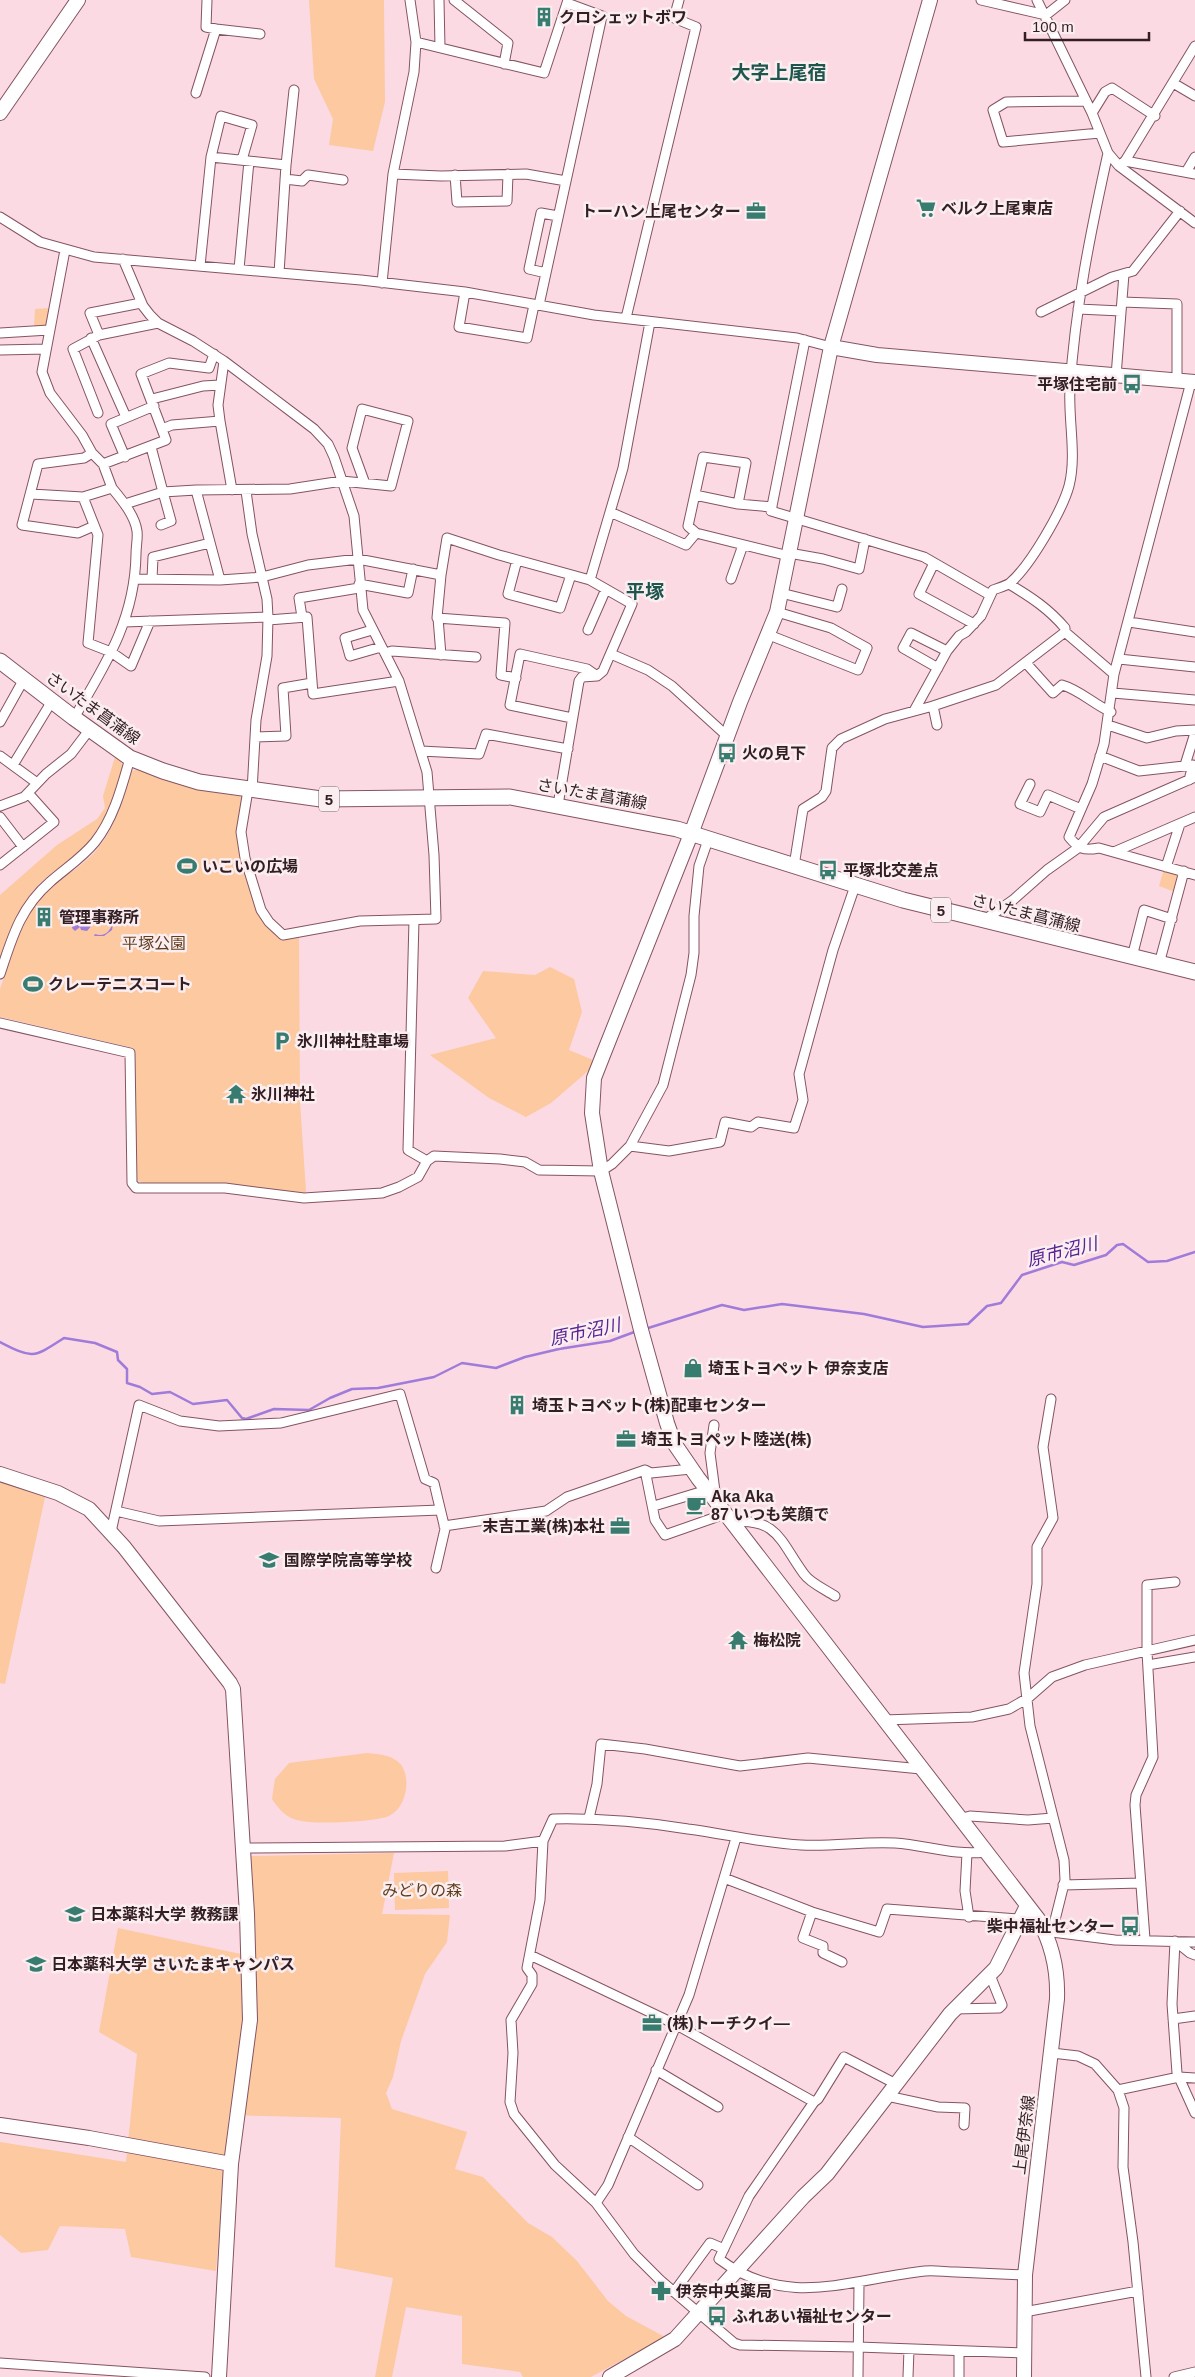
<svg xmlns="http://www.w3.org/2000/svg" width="1195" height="2377" font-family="Helvetica,'Noto Sans JP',sans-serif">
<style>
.green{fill:#fcc9a0}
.water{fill:#9f7bda}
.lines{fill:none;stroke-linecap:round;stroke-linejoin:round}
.stream{stroke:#9f7bda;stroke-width:2.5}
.street-casing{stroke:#845462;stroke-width:11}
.secondary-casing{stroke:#845462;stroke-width:16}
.primary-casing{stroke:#845462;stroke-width:17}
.street{stroke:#fff;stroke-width:9}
.secondary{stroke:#fff;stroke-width:14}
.primary{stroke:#fff;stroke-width:15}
.labels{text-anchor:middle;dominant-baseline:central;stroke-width:5;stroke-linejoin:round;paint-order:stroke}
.shield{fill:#faeef1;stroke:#6f5c62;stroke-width:1}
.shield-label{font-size:15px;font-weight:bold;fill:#331e24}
.poi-label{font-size:16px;font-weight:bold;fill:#331e24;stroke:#faeef1;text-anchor:start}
.street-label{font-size:16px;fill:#331e24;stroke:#faeef1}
.park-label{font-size:16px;fill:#613d1d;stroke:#faeef1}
.water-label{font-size:18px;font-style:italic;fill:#592393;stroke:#faeef1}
.quarter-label{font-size:19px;font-weight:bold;fill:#1e554c;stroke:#faeef1}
</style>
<rect width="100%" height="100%" fill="#fcdae3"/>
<path class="green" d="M309,0h75l1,102 -12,49 -44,-6 4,-26 -19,-40z
M50,308l-3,16 -3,4 -10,-1 1,-18z
M115,757l5,3 4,8c-9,25 -16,52 -33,73 -12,15 -30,24 -44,36 -26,22 -37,51 -47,82v-64l57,-50 40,-26 8,-11 -2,-12z
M139,769c34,14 68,22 105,28l-6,35 20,79 24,27 17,-2 1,166 6,89 -3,4c-43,-7 -82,-13 -126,-11 -13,1 -31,4 -41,-5l-3,-131 -133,-31v-28l21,-62 13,-23 23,-23 19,-12 18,-16 12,-16 6,-11 20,-55z
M1164,869l14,4 -3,19 -16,-6z
M550,967l24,12 8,33 -13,38 24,10 2,5 -44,38 -25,14 -37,-19 -59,-43 66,-17 -28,-40 15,-27 52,4z
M0,1476l47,12 -42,196 -5,-1z
M367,1753c12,1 27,2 35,13 9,15 4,42 -13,50 -14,6 -77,9 -92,4 -12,-3 -18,-11 -25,-21l3,-20 14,-16z
M394,1853l-12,61 68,1 -3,27 -22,32 -24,67 -8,36 -7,16 6,16 75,23 -12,37 28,8 45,46 24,14 25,24 31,40 18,15 39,21 -74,40h-68l-3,-5 -58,-8v-48l-56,-9 -14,70h-17l18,-99 -58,-11 6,-149 -112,-3 -13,156 -85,-14 -6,-28 -65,-3 -12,24 -27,3 -21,-18v-93l126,20 11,-108 -38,-22 19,-104 137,29 -4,-101z
M448,1871l1,37 -54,2 -1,-37z"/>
<path class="water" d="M93,908l12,1 9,10 -2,11 -8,6h-10l1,-2c10,4 17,-4 18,-14l-5,-6 -8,-5 -7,1 -6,9 5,6 -5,6 -6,-1 -1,-3 -5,4 -3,-3 1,-3 6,-2 -2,-5z"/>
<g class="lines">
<path class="stream" d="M645,1329l77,-24 22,5 38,-6 82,10 59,13 45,-3 19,-18 14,-3 21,-28 40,-13 12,3 32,-10 11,-10 6,-1 25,18 19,-1 28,-9
M0,1342c33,17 33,16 64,-4l31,5 22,9 1,8 9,9v14l13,4 12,7 18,-2 23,12 34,-4 15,18 4,1 28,-10 35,1 21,-12 22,-9 26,-1 56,-11 28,-14 34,5 29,-11 34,-8 51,-8 27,-10"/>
<defs>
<path id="street" d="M439,0l1,47
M454,0l54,43 -4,21
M981,0l65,15 19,-15
M1037,0l55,113 16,40 11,13 76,57
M216,29l44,5
M416,42l128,31 24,-73
M1173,83l22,13
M196,93l20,-64 -10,-2 1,-27
M1085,101l-79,1 -13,8 10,32 97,-9
M1092,113l13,-21 7,-4 43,28
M211,157l10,-41 31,9 -10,35
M1125,161l70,-115
M1121,164l4,-3 70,13
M286,165l8,-75
M1186,172l9,-15
M393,174l21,-102 2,-30 -6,-42
M455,175l2,27 50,-1 1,-27
M285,179l17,2 6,-6 35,5
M0,217l40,25 54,15 267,23 104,12 129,23 203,23 34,9
M65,250l-23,122 8,21 32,42 10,18 11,11 63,-24 -25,-66 28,-11 40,5 5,-14
M123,259l20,47 7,9 8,8 35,18 31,20 -6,44 2,16
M200,266l11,-109 75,8 -7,108
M239,269l10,-108
M546,273l-17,-4 12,-56 17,3
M382,283l11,-109 48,2 85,-2 40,7
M465,292l-6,35 68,11 7,-33
M1122,302l55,2v77
M539,305l63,-289 -35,-13
M1078,309l43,2
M1041,312l71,-35 21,-6 47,-60
M626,318l70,-291 -22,-9 5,-18
M0,333l49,-3
M99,335l-9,-22 51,-10
M91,338l35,79
M805,340l-34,171 153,46 66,38
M0,350l46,-1
M224,361l90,68 14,15 6,13 20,59 9,94 36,71 28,91 7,83 2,64 -76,2 -77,14 -14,-13 -8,-12 -16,-52 -4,-26 7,-42
M1116,376l8,-102
M1191,382l-77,292 -10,70 -12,40 -23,53c10,12 14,14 30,11l96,27
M152,399l51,-13 17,-1
M98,413l-25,-64 26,-14 59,-12
M162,429l10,-4 48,-4 12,69
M92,453l-8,5 -46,6 -16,61 56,8 16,-7
M125,457l-14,-33 43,-18
M103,464l9,24
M196,490l94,-1 52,-8 49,5 17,-65 -46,-12 -10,39 12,33
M246,491l6,43 15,65 1,18 -1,39 -11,64 -4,71
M31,494l52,3 29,-9c10,12 23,28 25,43 1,7 -1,15 -1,23 -1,65 -30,110 -62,164
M695,495l43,9 34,3
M83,497l15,38 -10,108 23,9 20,14 19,-45
M125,504l38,-12 -12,-45
M738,504l8,-41 -43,-6 -15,69 8,7 93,23
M610,512l76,33 10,-12
M161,525l10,-4 -8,-29 33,-2 24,90
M789,553l34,6 36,10 6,-30
M517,560l-9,34 52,14 11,-33
M934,563l-15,31 55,30
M441,575l-4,43 68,5 -4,52 15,3
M136,579l84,1 42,-3 46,-12 50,-6 83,16 6,-37 52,17 91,25
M152,579l1,-22 57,-14
M731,579l12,-34
M359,584l49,9 5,-24
M1009,584c22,13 40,25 56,44v4l49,42
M781,593l56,14 5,-18
M302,617l-3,-19 60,-10
M438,618l3,37
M268,620l39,-3 6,77 86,-13
M124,622l144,-5
M1129,622l66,10
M372,630l-27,8 5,18 31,-9
M588,630l18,-41
M769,635l89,35 9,-22 -36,-20 -54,-16
M385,653l7,-2 84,6
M611,654l37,16 24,16 55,50
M1119,659l76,8
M1026,663l27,30 9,-8c18,5 31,19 49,27
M938,668l-35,-20 8,-15 36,18
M1113,693l82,7
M933,706l4,19
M914,711l33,-60 12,-15 7,-4 15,-16 12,-26c5,-2 13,-4 17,-7 20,-17 52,-72 59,-97 8,-31 -1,-66 1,-98 5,-80 21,-158 38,-235
M572,718l-62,-13 10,-51 67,15 10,7
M0,722l24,-43
M1108,725l39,13 29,-7 19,-1
M255,737l31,-1 -3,-48 29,-5
M421,751l58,3 7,-20 82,15
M0,756l37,27
M1100,756l39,15 54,-6 -4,15
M13,765l39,-64
M1185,765l10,-32
M1030,784l-10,20 20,8 8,-17 33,14
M558,805l21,-124 3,-4 15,-1 6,-5 29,-67 -42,-24 33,-112 27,-146
M0,806l24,-9 22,-23 25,-20 19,-25
M0,817l23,30
M1114,852l81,-35
M0,865l54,-43 -26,-29
M794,866l9,-57 19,-12 4,-6 6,-43 9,-9 44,-20 48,-13 63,-21 69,-53
M1166,867l14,-43
M414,920l-6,230 19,11
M983,921l30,-21 34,-30 31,-22 26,-31 91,-40
M1132,957l12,-47 28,9
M1159,964l25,-93
M0,974c12,-36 20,-66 50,-92 16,-14 32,-24 45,-40 19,-24 27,-56 35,-84
M0,1023l130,30 2,130 4,5h89l79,10 78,-5 17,-6 19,-10 9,-16 7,-5 66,3 25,3 14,8 62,1 11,-7 18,-18 33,-61 28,-110 3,-22v-37l5,-50 9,-26
M630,1146l39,5 51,-9 5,-20 26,5 7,-5 36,6 9,-28 -4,-26 34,-124 22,-64
M1051,1399l-8,48 10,71 -16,29v37l-13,89 6,53 34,134 1,20 -13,52
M714,1425l-4,28 6,46
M645,1470l10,50 10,15 60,-21
M654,1506l53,-16
M116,1511l43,10 281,-11
M732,1522c46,-5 49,21 72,52 6,9 22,16 31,22
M444,1526l102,-15 21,-14 78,-27 6,3 40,-4
M111,1532l28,-127 41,16 39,5 62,-3 119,-29 25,85 9,4 11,46 -9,39
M1148,1665l47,-8
M884,1720l88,-3 37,-8 19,-11 24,-21 33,-12 110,-25
M589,1818l8,-34 4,-40 44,5 95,17 68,-8 113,11
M959,1819l11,-3 58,4 25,-2
M241,1848l264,-2 38,-5
M985,1852c-30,4 -60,-7 -90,-9 -31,-2 -63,4 -94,2 -38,-2 -75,-11 -113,-16 -44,-7 -90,-11 -135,-10l-10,22 -3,59 -13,68 5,7v9l-21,36 2,33 -3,49 4,12 41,51 41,38 38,51 26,26 74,63 6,2 118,2 165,6
M967,1853l-2,38 4,26
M724,1878l88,34 67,20 8,-23 132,10
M1063,1885l78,-2
M812,1912l-9,26 20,8v7l19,9
M1049,1934l3,-2 63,8 80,2
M1145,1939l-10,-134 1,-10 17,-38 -6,-105v-67l28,-3
M1175,1941l-3,63 5,69 18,40
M1175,1941l15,12 5,2
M530,1955l145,69 139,78 4,-3 26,-42 52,27
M954,2009l45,-1 3,-3 -12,-30
M1173,2019l22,-3
M1052,2053l26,3 17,8 23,26 6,18 -1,59 10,75 13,135
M656,2070l62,37
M1118,2090l61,-13 16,1
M887,2096l51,11 27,1 -1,17
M814,2102l-65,94 -30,63c68,51 131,20 206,12 10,-1 21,1 31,1 23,1 46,2 69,3
M628,2137l70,48
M596,2203l12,-18 81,-190 47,-157
M674,2292l36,-49 14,6
M1024,2312l114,-21
M0,2363l205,14
M858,2377l1,-93
M908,2377l1,-28
M959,2377v-26
M1174,2377l21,-5"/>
<path id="secondary" d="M930,0l-99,347 -54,265 -37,90 -49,132 -86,216 -11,28 -2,35 9,58 40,159 26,93 7,20 24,35 340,441c15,26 20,51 19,80l-32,276 -1,102
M0,113l78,-113
M831,347l46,8 318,27
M0,1474l58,19 31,16 35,38 106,136 3,6 14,225 3,106 -19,144 -12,213
M0,2125l89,13 142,26
M610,2377l65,-38 128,-142 24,-23 123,-160 46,-46 31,-62"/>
<path id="primary" d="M0,661l74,57 56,40 33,13 36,11 122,17 189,-2 167,32 226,71 292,72"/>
</defs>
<use href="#street" class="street-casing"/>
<use href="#secondary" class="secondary-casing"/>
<use href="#primary" class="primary-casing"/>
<use href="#street" class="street"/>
<use href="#secondary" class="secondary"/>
<use href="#primary" class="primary"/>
</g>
<defs>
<symbol id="building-bare" viewBox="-9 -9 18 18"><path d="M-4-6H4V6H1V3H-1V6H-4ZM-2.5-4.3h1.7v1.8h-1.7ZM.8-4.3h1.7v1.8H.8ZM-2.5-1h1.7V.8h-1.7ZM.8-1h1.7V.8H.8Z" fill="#387c70" stroke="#faeef1" stroke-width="2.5" paint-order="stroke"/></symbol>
<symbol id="supermarket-bare" viewBox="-9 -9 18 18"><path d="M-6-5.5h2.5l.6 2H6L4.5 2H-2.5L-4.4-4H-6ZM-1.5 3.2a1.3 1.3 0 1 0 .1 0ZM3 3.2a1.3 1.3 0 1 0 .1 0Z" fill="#387c70" stroke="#faeef1" stroke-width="2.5" paint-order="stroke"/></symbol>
<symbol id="office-bare" viewBox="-9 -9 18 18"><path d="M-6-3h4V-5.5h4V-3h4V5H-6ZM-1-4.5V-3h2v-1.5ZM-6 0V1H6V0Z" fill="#387c70" stroke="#faeef1" stroke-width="2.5" paint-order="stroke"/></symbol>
<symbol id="bus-bare" viewBox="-9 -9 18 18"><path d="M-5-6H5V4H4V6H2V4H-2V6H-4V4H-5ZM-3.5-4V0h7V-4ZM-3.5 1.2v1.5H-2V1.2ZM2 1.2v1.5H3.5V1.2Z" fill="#387c70" stroke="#faeef1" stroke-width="2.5" paint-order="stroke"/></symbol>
<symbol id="stadium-bare" viewBox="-9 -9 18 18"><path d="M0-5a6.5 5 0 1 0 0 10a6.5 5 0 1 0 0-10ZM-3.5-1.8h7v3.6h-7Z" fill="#387c70" stroke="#faeef1" stroke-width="2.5" paint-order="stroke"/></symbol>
<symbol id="parking-bare" viewBox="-9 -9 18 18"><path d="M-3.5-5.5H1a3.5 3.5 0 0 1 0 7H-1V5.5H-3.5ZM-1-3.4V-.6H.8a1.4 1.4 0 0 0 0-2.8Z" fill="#387c70" stroke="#faeef1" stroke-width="2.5" paint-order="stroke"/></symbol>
<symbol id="temple-bare" viewBox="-9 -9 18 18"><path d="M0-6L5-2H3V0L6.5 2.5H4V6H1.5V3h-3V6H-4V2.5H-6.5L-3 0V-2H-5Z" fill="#387c70" stroke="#faeef1" stroke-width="2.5" paint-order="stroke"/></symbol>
<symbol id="shop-bare" viewBox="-9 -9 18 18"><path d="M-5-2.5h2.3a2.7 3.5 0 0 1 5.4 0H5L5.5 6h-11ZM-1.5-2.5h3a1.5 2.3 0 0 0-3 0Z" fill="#387c70" stroke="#faeef1" stroke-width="2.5" paint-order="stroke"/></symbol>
<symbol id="cafe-bare" viewBox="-9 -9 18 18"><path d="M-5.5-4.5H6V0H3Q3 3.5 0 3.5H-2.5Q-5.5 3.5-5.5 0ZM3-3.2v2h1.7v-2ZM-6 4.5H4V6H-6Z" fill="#387c70" stroke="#faeef1" stroke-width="2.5" paint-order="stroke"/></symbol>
<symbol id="school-bare" viewBox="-9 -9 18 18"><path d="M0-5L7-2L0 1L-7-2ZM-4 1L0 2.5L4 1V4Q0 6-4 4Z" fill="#387c70" stroke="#faeef1" stroke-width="2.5" paint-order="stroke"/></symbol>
<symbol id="university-bare" viewBox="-9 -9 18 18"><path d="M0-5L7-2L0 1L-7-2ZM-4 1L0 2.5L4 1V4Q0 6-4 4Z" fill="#387c70" stroke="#faeef1" stroke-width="2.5" paint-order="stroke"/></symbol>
<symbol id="pharmacy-bare" viewBox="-9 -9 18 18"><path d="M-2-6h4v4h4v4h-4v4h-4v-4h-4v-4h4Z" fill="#387c70" stroke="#faeef1" stroke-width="2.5" paint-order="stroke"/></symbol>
</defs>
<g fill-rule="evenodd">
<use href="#building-bare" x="530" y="3" width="28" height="28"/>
<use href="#supermarket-bare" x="912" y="194" width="28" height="28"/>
<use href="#office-bare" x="742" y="197" width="28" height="28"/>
<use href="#bus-bare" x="1118" y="370" width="28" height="28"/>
<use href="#bus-bare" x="713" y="739" width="28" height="28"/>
<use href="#stadium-bare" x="173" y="852" width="28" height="28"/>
<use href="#bus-bare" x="814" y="856" width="28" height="28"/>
<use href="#building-bare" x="30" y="903" width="28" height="28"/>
<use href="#stadium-bare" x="19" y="970" width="28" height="28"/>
<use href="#parking-bare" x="268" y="1027" width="28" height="28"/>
<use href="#temple-bare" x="222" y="1080" width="28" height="28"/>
<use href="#shop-bare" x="679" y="1354" width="28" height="28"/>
<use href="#building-bare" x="503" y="1391" width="28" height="28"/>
<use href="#office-bare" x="612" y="1425" width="28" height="28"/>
<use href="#cafe-bare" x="682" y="1491" width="28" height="28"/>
<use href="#office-bare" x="606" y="1512" width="28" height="28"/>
<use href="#school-bare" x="255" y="1546" width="28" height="28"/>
<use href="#temple-bare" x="724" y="1626" width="28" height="28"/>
<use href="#university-bare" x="61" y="1900" width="28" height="28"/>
<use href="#bus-bare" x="1116" y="1912" width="28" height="28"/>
<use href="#university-bare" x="22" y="1950" width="28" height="28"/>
<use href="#office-bare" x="638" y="2009" width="28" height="28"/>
<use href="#pharmacy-bare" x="647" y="2277" width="28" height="28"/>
<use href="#bus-bare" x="703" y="2302" width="28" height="28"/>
</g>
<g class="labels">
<g class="shield">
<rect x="319" y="786.5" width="20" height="25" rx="4"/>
<rect x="931" y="897.5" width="20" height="25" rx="4"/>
</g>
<g class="shield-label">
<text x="329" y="799">5</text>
<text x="941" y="910">5</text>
</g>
<g class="poi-label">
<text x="559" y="17">クロシェットボワ</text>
<text x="941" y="208">ベルク上尾東店</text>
<text x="741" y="211" text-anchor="end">トーハン上尾センター</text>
<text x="1117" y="384" text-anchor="end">平塚住宅前</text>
<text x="742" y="753">火の見下</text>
<text x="202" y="866">いこいの広場</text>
<text x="843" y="870">平塚北交差点</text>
<text x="59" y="917">管理事務所</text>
<text x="48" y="984">クレーテニスコート</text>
<text x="297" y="1041">氷川神社駐車場</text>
<text x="251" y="1094">氷川神社</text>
<text x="708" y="1368">埼玉トヨペット 伊奈支店</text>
<text x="532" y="1405">埼玉トヨペット(株)配車センター</text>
<text x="641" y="1439">埼玉トヨペット陸送(株)</text>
<text x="711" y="1496">Aka Aka<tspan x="711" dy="18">87 いつも笑顔で</tspan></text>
<text x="605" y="1526" text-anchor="end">末吉工業(株)本社</text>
<text x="284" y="1560">国際学院高等学校</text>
<text x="753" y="1640">梅松院</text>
<text x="90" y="1914">日本薬科大学 教務課</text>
<text x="1115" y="1926" text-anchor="end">柴中福祉センター</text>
<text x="51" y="1964">日本薬科大学 さいたまキャンパス</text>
<text x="667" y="2023">(株)トーチクイ―</text>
<text x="676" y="2291">伊奈中央薬局</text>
<text x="732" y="2316">ふれあい福祉センター</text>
</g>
<g class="street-label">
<text transform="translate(93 708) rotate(36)">さいたま菖蒲線</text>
<text transform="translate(592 794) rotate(10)">さいたま菖蒲線</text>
<text transform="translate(1026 913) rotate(14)">さいたま菖蒲線</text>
<text transform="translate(1024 2135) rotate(-83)">上尾伊奈線</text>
</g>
<g class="park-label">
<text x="154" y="943">平塚公園</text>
<text x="422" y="1890">みどりの森</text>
</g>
<g class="water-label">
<text transform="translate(1062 1252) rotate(-14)">原市沼川</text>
<text transform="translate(585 1332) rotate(-12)">原市沼川</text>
</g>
<g class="quarter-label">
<text x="779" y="72">大字上尾宿</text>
<text x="645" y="591">平塚</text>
</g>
</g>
<path d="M1025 32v8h124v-8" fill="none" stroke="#331e24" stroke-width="2.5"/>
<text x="1032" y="32" font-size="15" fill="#331e24" stroke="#faeef1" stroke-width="4" paint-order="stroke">100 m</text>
</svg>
